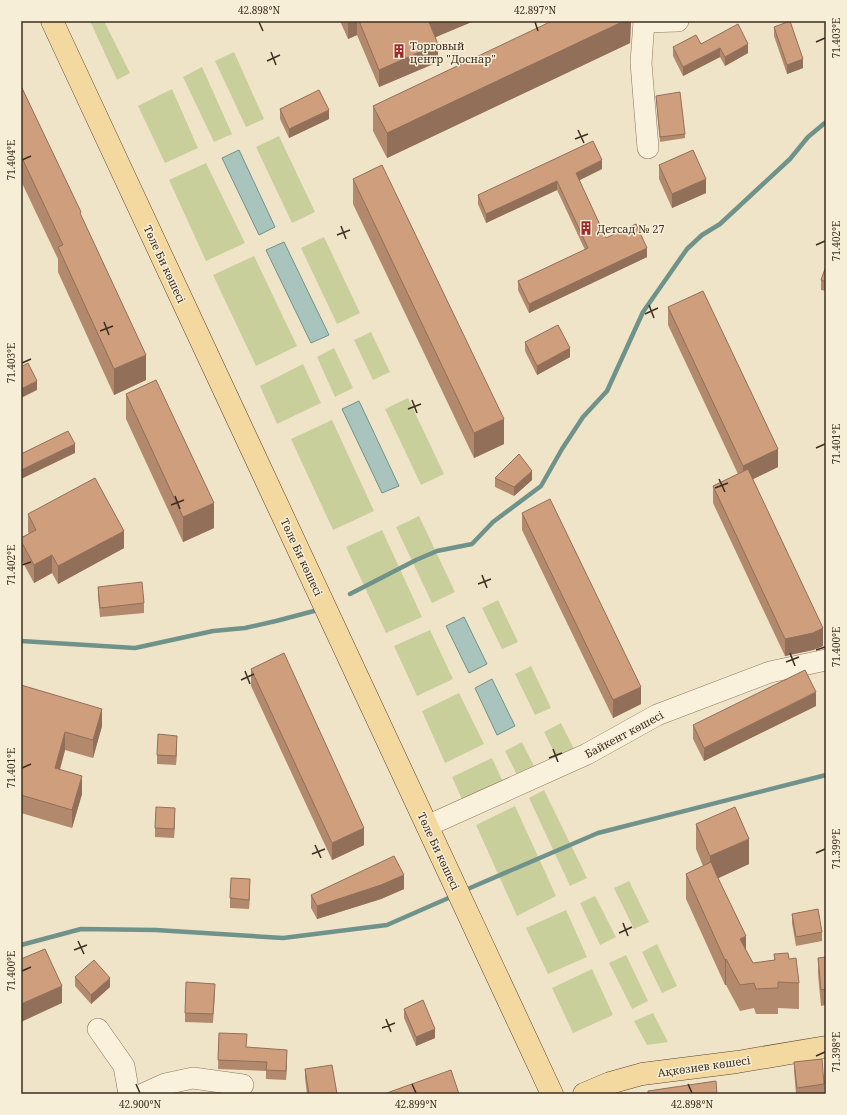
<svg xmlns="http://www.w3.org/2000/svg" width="847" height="1115" font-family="'Noto Serif',serif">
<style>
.green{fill:#c9cf9b}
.water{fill:#a9c4bc;stroke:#6f938a}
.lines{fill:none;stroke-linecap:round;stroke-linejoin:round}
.stream{stroke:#6f938a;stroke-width:4.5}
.minor-casing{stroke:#8d765c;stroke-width:22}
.major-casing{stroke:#5b4430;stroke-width:23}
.minor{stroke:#faf1dc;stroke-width:21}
.major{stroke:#f3d9a0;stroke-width:22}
.wall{fill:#b2896c}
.shaded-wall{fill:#916f58}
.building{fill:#cf9f7d;stroke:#916f58}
.ticks{fill:none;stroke:#3d2e20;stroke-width:1.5}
.labels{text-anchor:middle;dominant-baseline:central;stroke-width:3;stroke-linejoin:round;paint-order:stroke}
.poi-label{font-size:11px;fill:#3d2e20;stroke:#f7eed8;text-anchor:start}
.street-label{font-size:11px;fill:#3d2e20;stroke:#f7eed8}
.neatline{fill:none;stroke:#3d2e20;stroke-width:1.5}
.ticks-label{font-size:10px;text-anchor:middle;fill:#3d2e20}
</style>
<rect width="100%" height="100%" fill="#f0e4c8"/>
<path class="green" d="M90,21h14l26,52 -13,7z
M234,52l30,67 -18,8 -31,-66z
M202,67l30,67 -18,8 -31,-65z
M172,89l26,59 -33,15 -27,-57z
M279,136l36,76 -23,11 -36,-76z
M206,163l39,80 -39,18 -37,-81z
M324,237l36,76 -23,11 -36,-76z
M254,256l43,90 -41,20 -43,-91z
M371,332l19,40 -17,8 -19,-40z
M334,348l19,40 -18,9 -18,-40z
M303,364l18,39 -44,21 -17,-38z
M408,398l36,76 -23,11 -36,-76z
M332,420l42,91 -41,19 -42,-91z
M419,516l36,76 -23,11 -36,-76z
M382,530l40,87 -36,16 -40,-86z
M498,600l20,42 -16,7 -20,-41z
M430,630l23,49 -36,17 -23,-50z
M531,666l20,42 -16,7 -20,-41z
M459,693l25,51 -39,19 -23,-52z
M561,723l15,30 -17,9 -15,-30z
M522,742l15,30 -17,9 -15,-30z
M492,758l13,28 -40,20 -13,-29z
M544,790l43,88 -17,8 -41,-88z
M515,806l41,90 -39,20 -41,-91z
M629,881l20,41 -15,7 -20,-41z
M595,896l21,41 -16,8 -20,-42z
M566,910l21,47 -39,17 -22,-46z
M657,944l20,42 -15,7 -20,-41z
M626,955l22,46 -16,8 -23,-46z
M592,969l21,46 -40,18 -21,-45z
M653,1013l15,29 -21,3 -13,-24z"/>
<path class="water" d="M239,150l36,77 -16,8 -37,-77z
M284,242l45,93 -18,8 -45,-93z
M359,401l40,85 -17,7 -40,-84z
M464,617l23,47 -18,9 -23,-47z
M492,679l23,47 -18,9 -22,-47z"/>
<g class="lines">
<path class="stream" d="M350,594l66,-34 21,-9 35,-7 21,-22 48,-36 21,-37 21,-32 24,-26 36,-79 44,-63 15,-14 18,-11 70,-65 18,-22 18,-15
M21,641l114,7 78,-17 32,-3 31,-7 38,-10
M463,891l135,-58 228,-58
M21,945l60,-16 75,1 127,8 104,-13 66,-29"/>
<defs>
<path id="minor" d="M644,21l-3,42 7,85
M645,22l33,-1
M427,826l160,-72 70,-39 113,-43 56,-12
M98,1029l26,37 5,28
M143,1094l22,-10 28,-6 50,7"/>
<path id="major" d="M52,21l500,1073
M584,1094l26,-11 32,-9 95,-12 89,-15"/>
</defs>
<use href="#minor" class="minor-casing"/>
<use href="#major" class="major-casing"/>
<use href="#minor" class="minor"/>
<use href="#major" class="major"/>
</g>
<path class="wall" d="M340,21h134l-39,16 3,25 -59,25 -22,-52 -9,4z
M631,21l-1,22 -243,115 -14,-27v-25z
M774,27l29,41 -16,6 -13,-38z
M701,44l47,9 -23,13 -5,-9 -37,19 -10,-20v-9z
M21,86l60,130 65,164 -32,15 -56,-123v-13l-37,-78z
M656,96l29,38v4l-25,4z
M280,109l49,10 -40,19 -9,-19z
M659,165l47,28 -34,15 -13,-29z
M602,169l-23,11 27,58 41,19 -118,56 -11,-23v-9l67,-31 -28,-60 -71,33 -8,-19v-9z
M353,179l151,265 -30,14 -121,-254z
M826,266v25l-5,-1v-10z
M668,307l110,160 -25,12 70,167 -10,4 -28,6 -72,-153v-17l25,-12 -70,-149z
M525,342l45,15 -33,18 -12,-24z
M126,394l88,134 -31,14 -57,-123z
M495,478l37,2 -18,16 -19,-9z
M522,513l119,191 -28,14 -91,-188z
M28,514l96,34 -66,36 -6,-11 -18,10 -13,-24v-21l8,-5 -1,-1z
M98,587l46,16v10l-44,4 -2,-21z
M251,669l113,176 -32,15 -81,-174z
M21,685l81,41 -9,32 -28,-8 -5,20 22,24 -10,34 -51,-15z
M816,706l-112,55 -11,-22v-14z
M177,745l-1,20 -19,-1v-9z
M175,817l-1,21 -19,-1v-9z
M696,824l53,40 -31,14 28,72 7,13 21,-3v-6l15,5 10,24v26l-21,-1v6h-22l-2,-6 -14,3 -14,-26h-1l-39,-86v-25l17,-8 -7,-17z
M250,888l-1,21 -19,-1v-10z
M404,889l-23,10 -64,20 -6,-11v-13z
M792,914l30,18v9l-26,5 -4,-23z
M826,957v48l-5,1 -3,-32v-16z
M75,977l35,10 -19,17 -16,-18z
M215,993l-2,30 -28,-1v-9z
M404,1009l31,29 -19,8 -12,-28z
M219,1033l28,14 40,12 -1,21 -20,-1v-8l-48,-2z
M794,1062l30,22v9l-28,1 -2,-23z
M305,1069l32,25h-30l-2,-16z"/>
<path class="shaded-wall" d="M348,21h9v14l-9,4z
M432,21h42l-45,19v-18z
M624,21h7l-1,22 -243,115v-25z
M438,44v18l-59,25v-17z
M748,44v9l-23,13v-9z
M720,48v9l-37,19v-9z
M803,59v9l-16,6v-9z
M329,110v9l-40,19v-9z
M602,160v9l-26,13v-9z
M706,179v14l-34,15v-14z
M557,181v9l-71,33v-9z
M647,248v9l-118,56v-9z
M570,348v9l-33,18v-9z
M146,355v25l-32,15v-26z
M37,381v9l-16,8v-9z
M504,419v25l-30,14v-25z
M75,444v9l-54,26v-9z
M778,449v18l-35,17v-18z
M532,471v9l-18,16v-9z
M214,503v25l-31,14v-25z
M124,531v17l-66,36v-18z
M52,555v18l-18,10v-18z
M823,628v18l-10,4 -28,6v-17z
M641,687v17l-28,14v-18z
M816,692v14l-112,55v-13z
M102,709v17l-9,32v-18z
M65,732v18l-10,36v-18z
M177,736v9l-1,20v-9z
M82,776v18l-10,34v-18z
M175,808v9l-1,21v-9z
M364,828v17l-32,15v-17z
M749,839v25l-39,18v-26z
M404,875v14l-23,10 -64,20v-13z
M250,879v9l-1,21v-9z
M746,936v25l-6,-22z
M726,959v26h-1v-25z
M110,978v9l-19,17v-9z
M62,986v17l-41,19v-18z
M435,1029v9l-19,8v-9z
M287,1050v9l-1,21v-9z"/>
<path class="building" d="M359,21h73l-3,1 9,22 -59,26z
M552,21h72l-237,112 -14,-27z
M790,21l13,38 -16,6 -13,-38z
M738,24l10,20 -23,13 -5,-9 -37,19 -10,-20 23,-12 5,9z
M21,86l60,126 -1,1 66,142 -32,14 -56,-122 5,-2 -42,-89z
M319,90l10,20 -40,19 -9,-20z
M680,92l5,42 -25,3 -4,-41z
M593,141l9,19 -26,13 30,65 30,-14 11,24 -118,56 -11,-23 70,-33 -31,-67 -71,33 -8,-19z
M693,150l13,29 -34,15 -13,-29z
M382,165l122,254 -30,14 -121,-254z
M826,266v16l-5,-2z
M703,291l75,158 -35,17 -75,-159z
M558,325l12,23 -33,18 -12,-24z
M28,363l9,18 -16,8v-22z
M156,380l58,123 -31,14 -57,-123z
M68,431l7,13 -54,26v-16z
M519,454l13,17 -18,16 -19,-9z
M748,469l75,159 -10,5 -28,6 -72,-153z
M95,478l29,53 -66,35 -6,-11 -18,10 -13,-24v-3l15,-8 -8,-16z
M550,499l91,188 -28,13 -91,-187z
M142,582l2,21 -44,5 -2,-21z
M284,653l80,175 -32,15 -81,-174z
M805,670l11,22 -112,56 -11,-23z
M21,685l81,24 -9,31 -28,-8 -10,36 27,8 -10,34 -51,-15z
M158,734l19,2 -1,20 -19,-1z
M156,807l19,1 -1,21 -19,-1z
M735,807l14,32 -39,17 -14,-32z
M394,856l10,19 -23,10 -64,21 -6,-11z
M711,862l6,14 29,60 -6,3 13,24 22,-3 -1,-6 14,-1 1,6 7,-1 3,25 -21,-1v6l-22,1 -2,-6 -14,2 -14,-26 -1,1 -39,-86z
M231,878l19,1 -1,21 -19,-2z
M818,909l4,23 -26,5 -4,-23z
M45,949l17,37 -41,18v-45z
M826,957v32l-5,1 -3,-32z
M94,960l16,18 -19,17 -16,-18z
M186,982l29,2 -2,30 -28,-1z
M423,1000l12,29 -19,8 -12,-28z
M219,1033l28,1 -1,13 41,3 -1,21 -20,-1 1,-8 -49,-2z
M822,1059l2,25 -27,4 -3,-26z
M332,1065l5,29h-28l-4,-25z
M451,1070l8,24h-75z
M716,1081l1,13h-69v-3z"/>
<path class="ticks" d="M259,22l4,9M535,22l3,9M816,42l9,-4M271,52l5,13M267,61l13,-6M578,130l6,13M575,139l13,-5M22,160l9,-4M341,226l5,13M337,235l13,-5M816,245l9,-4M649,305l5,13M645,314l13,-6M104,322l5,13M100,331l13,-5M22,363l9,-4M412,400l5,13M408,409l13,-5M816,448l9,-4M719,479l6,13M715,488l13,-5M175,496l5,13M171,505l13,-5M22,565l9,-3M482,575l5,13M478,584l13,-5M816,650l9,-3M790,653l5,13M786,662l13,-5M245,671l5,13M241,680l13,-6M553,749l5,13M549,758l13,-5M22,768l9,-4M315,845l6,13M816,853l9,-4M312,854l13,-5M623,923l5,13M619,933l13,-6M78,941l6,13M74,950l13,-5M22,971l9,-4M386,1019l5,13M382,1028l13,-5M816,1056l9,-4M136,1084l4,9M412,1084l4,9M688,1084l4,9"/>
<defs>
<symbol id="building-bare" viewBox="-9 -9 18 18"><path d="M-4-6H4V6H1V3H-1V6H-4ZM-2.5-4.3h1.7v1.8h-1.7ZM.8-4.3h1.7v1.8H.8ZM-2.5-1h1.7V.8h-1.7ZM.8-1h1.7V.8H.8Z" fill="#9e2a2b" stroke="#f7eed8" stroke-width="2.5" paint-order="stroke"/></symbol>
</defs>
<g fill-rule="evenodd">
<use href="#building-bare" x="389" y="41" width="20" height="20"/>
<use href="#building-bare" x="576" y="218" width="20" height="20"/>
</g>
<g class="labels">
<g class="poi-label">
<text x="410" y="45">Торговый<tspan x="410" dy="13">центр "Доснар"</tspan></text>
<text x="597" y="228">Детсад № 27</text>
</g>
<g class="street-label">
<text transform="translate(165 264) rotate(65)">Төле Би көшесі</text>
<text transform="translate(302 557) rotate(65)">Төле Би көшесі</text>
<text transform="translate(624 734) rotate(-28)">Байкент көшесі</text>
<text transform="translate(439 851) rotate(65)">Төле Би көшесі</text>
<text transform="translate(704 1066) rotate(-8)">Ақкөзиев көшесі</text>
</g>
</g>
<rect width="847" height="1115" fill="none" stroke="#f7eed8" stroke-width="44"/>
<rect x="22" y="22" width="803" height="1071" class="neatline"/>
<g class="ticks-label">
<text x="259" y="14">42.898°N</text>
<text x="535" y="14">42.897°N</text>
<text transform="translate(836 38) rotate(-90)" y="4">71.403°E</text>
<text transform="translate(11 160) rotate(-90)" y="4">71.404°E</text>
<text transform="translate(836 241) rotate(-90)" y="4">71.402°E</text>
<text transform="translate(11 363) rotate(-90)" y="4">71.403°E</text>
<text transform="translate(836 444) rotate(-90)" y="4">71.401°E</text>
<text transform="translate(11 565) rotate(-90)" y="4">71.402°E</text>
<text transform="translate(836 647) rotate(-90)" y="4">71.400°E</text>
<text transform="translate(11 768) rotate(-90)" y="4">71.401°E</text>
<text transform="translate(836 849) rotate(-90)" y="4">71.399°E</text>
<text transform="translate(11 971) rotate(-90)" y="4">71.400°E</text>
<text transform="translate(836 1052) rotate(-90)" y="4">71.398°E</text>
<text x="140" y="1108">42.900°N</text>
<text x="416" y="1108">42.899°N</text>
<text x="692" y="1108">42.898°N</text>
</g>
</svg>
